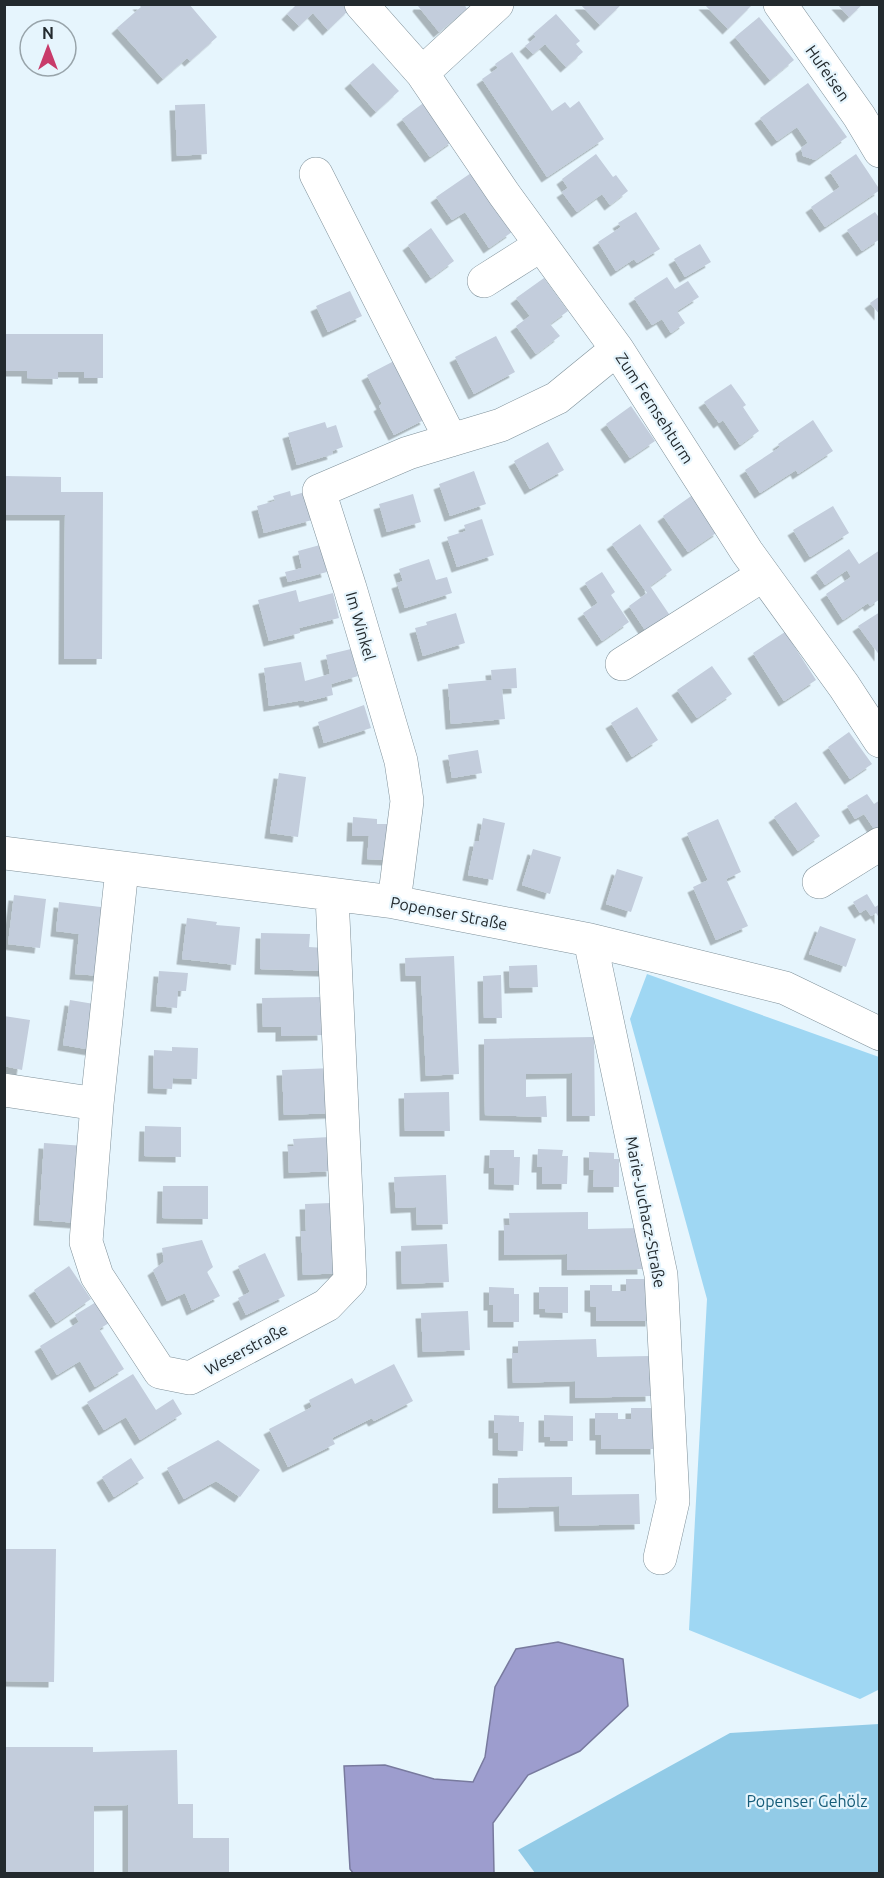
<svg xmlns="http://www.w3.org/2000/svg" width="884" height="1878" font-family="Ubuntu,sans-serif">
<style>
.green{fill:#9fd7f3}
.forest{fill:#92cbe7}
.water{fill:#9d9dce;stroke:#787a9e;stroke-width:1.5}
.building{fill:#c3cddc;filter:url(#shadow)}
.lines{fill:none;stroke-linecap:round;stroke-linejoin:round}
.minor-casing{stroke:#7f9099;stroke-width:34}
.minor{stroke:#fff;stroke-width:33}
.labels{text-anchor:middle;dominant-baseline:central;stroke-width:4.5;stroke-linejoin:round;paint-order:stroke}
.street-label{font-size:16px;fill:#232a2e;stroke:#e6f5fd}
.park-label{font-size:16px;fill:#165c78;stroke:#e6f5fd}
</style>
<defs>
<filter id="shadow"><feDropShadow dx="-5.5" dy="5.5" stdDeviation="0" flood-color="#0004"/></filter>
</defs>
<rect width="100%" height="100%" fill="#e6f5fd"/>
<path class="green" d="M647,974l232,83 1,632 -20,10 -171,-69 18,-331 -77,-280z"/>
<path class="forest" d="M879,1724v149h-344l-17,-23 212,-117z"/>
<path class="water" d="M558,1642l65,17 5,47 -48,45 -52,24 -35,48 1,50h-141l-3,-4 -6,-103 41,-1 49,14 39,3 12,-25 10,-70 21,-38z"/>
<path class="building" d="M138,4h51l28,33 -27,24 -3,-3 -24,21 -46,-51 24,-21z
M297,4h49l4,5 -22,21 -15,-17 -14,13 -12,-12z
M419,4h45l3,5 -28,23 -21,-26z
M580,4h42l-22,21z
M704,4h49l-25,25z
M837,4h26l-14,13z
M556,14l24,27 -4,3 7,8 -17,15 -21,-23 -12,10 -8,-8 11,-9 -3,-3z
M759,17l35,43 -24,20 -35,-43z
M512,52l40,59 13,-9 5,6 9,-7 25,38 -57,38 -65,-98 16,-11 -3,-4z
M373,63l26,28 -23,21 -26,-29z
M808,83l39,54 -32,23 -12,-4 -2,-8 7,-5 -11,-16 -20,14 -17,-23z
M426,101l28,39 -24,17 -28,-38z
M205,104l2,50 -30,2 -2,-51z
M596,154l17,23 3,-2 12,16 -18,14 -8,-11 -25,18 -15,-20 6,-4 -6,-9z
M856,154l24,36 -55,37 -14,-20 29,-20 -10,-15z
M471,173l41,59 -23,16 -24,-36 -13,8 -16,-23z
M636,212l24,37 -23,14 -3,-4 -18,12 -18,-29 23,-15 -3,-4z
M875,212l5,7v20l-18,12 -15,-21z
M431,228l23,33 -23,17 -23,-33z
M700,244l11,18 -26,15 -11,-18z
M667,277l8,12 13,-8 11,16 -22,14 8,12 -14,10 -9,-14 -10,6 -18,-27z
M544,278l24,33 -18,13 10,12 -24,18 -20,-28 14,-10 -14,-18z
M350,291l12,25 -34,16 -12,-26z
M880,296v19l-10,-12z
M4,334h99v44h-19v-6h-26v7l-31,-1v-7h-23z
M496,336l19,36 -41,22 -19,-37z
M394,361l32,58 -32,16 -15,-29 3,-2 -15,-29z
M731,384l15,21 -3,2 16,24 -19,14 -17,-25 -4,3 -15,-21z
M631,406l24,35 -25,17 -24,-34z
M813,420l20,31 -35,23 -2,-4 -36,23 -15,-23 35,-23 -2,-3z
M325,422l2,6 9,-3 7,22 -11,4 1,3 -36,11 -9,-32z
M548,442l16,28 -34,19 -16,-28z
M474,471l12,33 -36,12 -11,-32z
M4,476l57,1v15h42l-1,167h-38l1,-144h-61z
M290,491l1,5 14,-4 7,28 -48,13 -7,-27 18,-5 -2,-5z
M413,494l8,28 -34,10 -8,-28z
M694,494l25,37 -31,21 -25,-36z
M833,506l16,27 -39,24 -17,-27z
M482,519l12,36 -37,12 -10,-30 19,-6 -2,-6z
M640,524l32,46 -22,16 19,28 -24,16 -16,-24 18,-13 -35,-49z
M320,545l7,27 -39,10 -3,-10 17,-4 -4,-17z
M849,549l10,15 21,-14v49l-10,7 -2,-3 -25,17 -17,-26 25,-17 -4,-7 -22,15 -9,-13z
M429,559l7,21 11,-3 5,16 -47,15 -8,-25 6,-2 -4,-12z
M602,572l13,20 -4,3 18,27 -27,19 -19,-28 15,-10 -13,-20z
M296,590l3,12 34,-9 6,25 -40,10 1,5 -31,8 -11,-41z
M880,612v44l-22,-30z
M456,613l9,30 -42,13 -8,-28 12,-3 -1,-3z
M785,632l31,48 -32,21 -31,-48z
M351,649l7,27 -27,8 2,11 -28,7 -1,-2 -35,6 -5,-38 37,-6 4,19 25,-7 -4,-19z
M712,666l20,28 -35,24 -20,-28z
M516,668l1,20 -15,1 3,30 -54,5 -3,-40 44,-4 -1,-10z
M364,705l7,23 -47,15 -6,-21z
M637,707l21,33 -26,17 -21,-34z
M849,732l23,32 -22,15 -22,-32z
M478,750l4,23 -30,5 -4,-23z
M279,773l27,4 -8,60 -28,-4z
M867,794l7,10 6,-4v38l-16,-24 -9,5 -8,-13z
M796,802l24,34 -22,15 -24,-34z
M353,817l24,2v5h14l-2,36 -22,-1 2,-23h-17z
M483,818l22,5 -12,57 -25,-5 7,-34h4z
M718,819l23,53 -15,7 22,47 -32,14 -23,-53 15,-7 -21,-47z
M533,849l28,8 -11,37 -28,-9z
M617,869l26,8 -12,35 -25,-8z
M867,894l8,13 5,-3v15l-4,-6 -5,3 -5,-7 -6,4 -7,-11z
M14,895l32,4 -6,49 -32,-4z
M59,902l50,6 -7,68 -27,-2 4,-40 -23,-3z
M187,918l30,4 -1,3 24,2 -4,38 -54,-6z
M820,926l36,13 -10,28 -37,-13z
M261,933l49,1 -1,13 16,1v23l-65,-2z
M454,956l5,118 -33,2 -5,-100h-15l-1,-18z
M537,965l1,22 -28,1 -1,-22z
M159,971l29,2 -2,18h-8l-1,17 -21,-2z
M501,975l1,43h-18l-1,-42z
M322,997l1,38 -42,1v-9h-18l-1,-29z
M70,1000l30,5 -8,45 -29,-5z
M4,1016l26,4 -8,50 -18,-4z
M594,1037l1,79h-23v-43l-46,1v23l20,-1 1,21 -62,-2 -1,-76z
M172,1047l26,1 -1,31 -24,-1 -1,11 -19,-1 1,-38 18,1z
M333,1068l1,45 -50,2 -2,-45z
M449,1092l1,39h-45l-1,-38z
M145,1126l36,1v30l-37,-1z
M330,1137l2,34 -43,2 -1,-27h6l-1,-7z
M44,1143l40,3 -6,77 -39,-3z
M538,1149l25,1 -1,6h6l-1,28h-25v-17h-5z
M490,1150h24v7h6l-1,28 -25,-1v-16h-5z
M589,1152l25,1v6h5v28h-26l1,-17h-5z
M446,1175l2,49 -31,1 -1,-18 -20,1 -2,-31z
M163,1186h45v33l-46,-1z
M331,1203l9,70 -37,2 -2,-44h5l-1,-27z
M588,1212v17l54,-1 1,41 -76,1v-16l-63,1v-30h6l-1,-12z
M202,1240l11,27 -6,5 13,24 -28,14 -7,-17 -18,8 -14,-31 11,-8 -2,-14z
M447,1244l2,38 -47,2 -1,-38z
M265,1253l20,43 -39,19 -8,-17 12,-6 -12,-26z
M69,1266l22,33 -35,24 -22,-33z
M626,1279h25v42h-55v-14l-6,-1v-21h22v6h14z
M489,1287l25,1v6h5v28h-26v-17h-4z
M539,1287h29v26l-23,-1v-3h-6z
M96,1302l13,21 -10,6 25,40 -29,18 -15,-26 -23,14 -17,-29 39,-24 -4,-7z
M468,1311l2,39 -47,2 -2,-39z
M596,1339l1,18 53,-1 1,40 -76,2v-17l-62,2 -1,-30h6v-12z
M394,1364l19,37 -39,20 -2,-3 -40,20 3,6 -47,23 -19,-38 43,-22 -3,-7 43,-22 3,6z
M133,1374l23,36 17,-11 9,15 -42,26 -14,-23 -22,13 -17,-28z
M631,1408h25v41h-55v-14h-6v-22h23v6h13z
M494,1415l25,1v6h5l-1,29 -25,-1v-17h-4z
M544,1415l29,1v25h-23v-4h-6z
M218,1440l42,30 -20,27 -24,-16 -32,18 -17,-31z
M131,1458l13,20 -30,19 -12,-20z
M572,1477v18l67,-1 1,30 -80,2 -1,-20 -61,2v-30z
M4,1549h52l-2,133 -50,-1z
M4,1747h89v5l84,-2 1,54h15v34h36v36h-101v-69l-34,1v68h-90z"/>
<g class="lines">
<defs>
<path id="minor" d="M361,4l61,69 82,121 113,155 130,203 97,134 36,55
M780,4l79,112 21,35
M422,73l75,-69
M316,174l135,266
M484,281l57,-36
M622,664l141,-89
M4,853l390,49 196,38 195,48 95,46
M122,869l-25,235 -11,138 11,34 63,96 30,6 137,-73 23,-24 -18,-385
M819,882l61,-38
M394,902l13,-101 -6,-40 -51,-173 -31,-97 89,-38 93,-28 56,-27 60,-49
M590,940l71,335 12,226 -13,57
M4,1090l93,14"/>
</defs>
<use href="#minor" class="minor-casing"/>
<use href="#minor" class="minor"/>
</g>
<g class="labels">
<g class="street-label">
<text transform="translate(828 73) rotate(55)">Hufeisen</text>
<text transform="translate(655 408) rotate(57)">Zum Fernsehturm</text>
<text transform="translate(361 626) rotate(74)">Im Winkel</text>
<text transform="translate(449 913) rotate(11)">Popenser Straße</text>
<text transform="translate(646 1212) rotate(79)">Marie-Juchacz-Straße</text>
<text transform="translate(246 1349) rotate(-28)">Weserstraße</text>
</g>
<g class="park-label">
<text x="807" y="1801">Popenser Gehölz</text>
</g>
</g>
<rect width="884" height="1878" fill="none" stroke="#232a2e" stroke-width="12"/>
<g transform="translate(48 48)"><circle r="28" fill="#e6f5fd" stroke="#98a4aa" stroke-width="1.5"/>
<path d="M0-4.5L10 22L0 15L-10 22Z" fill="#c83b6a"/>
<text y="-9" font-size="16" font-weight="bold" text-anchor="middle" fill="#232a2e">N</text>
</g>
</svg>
